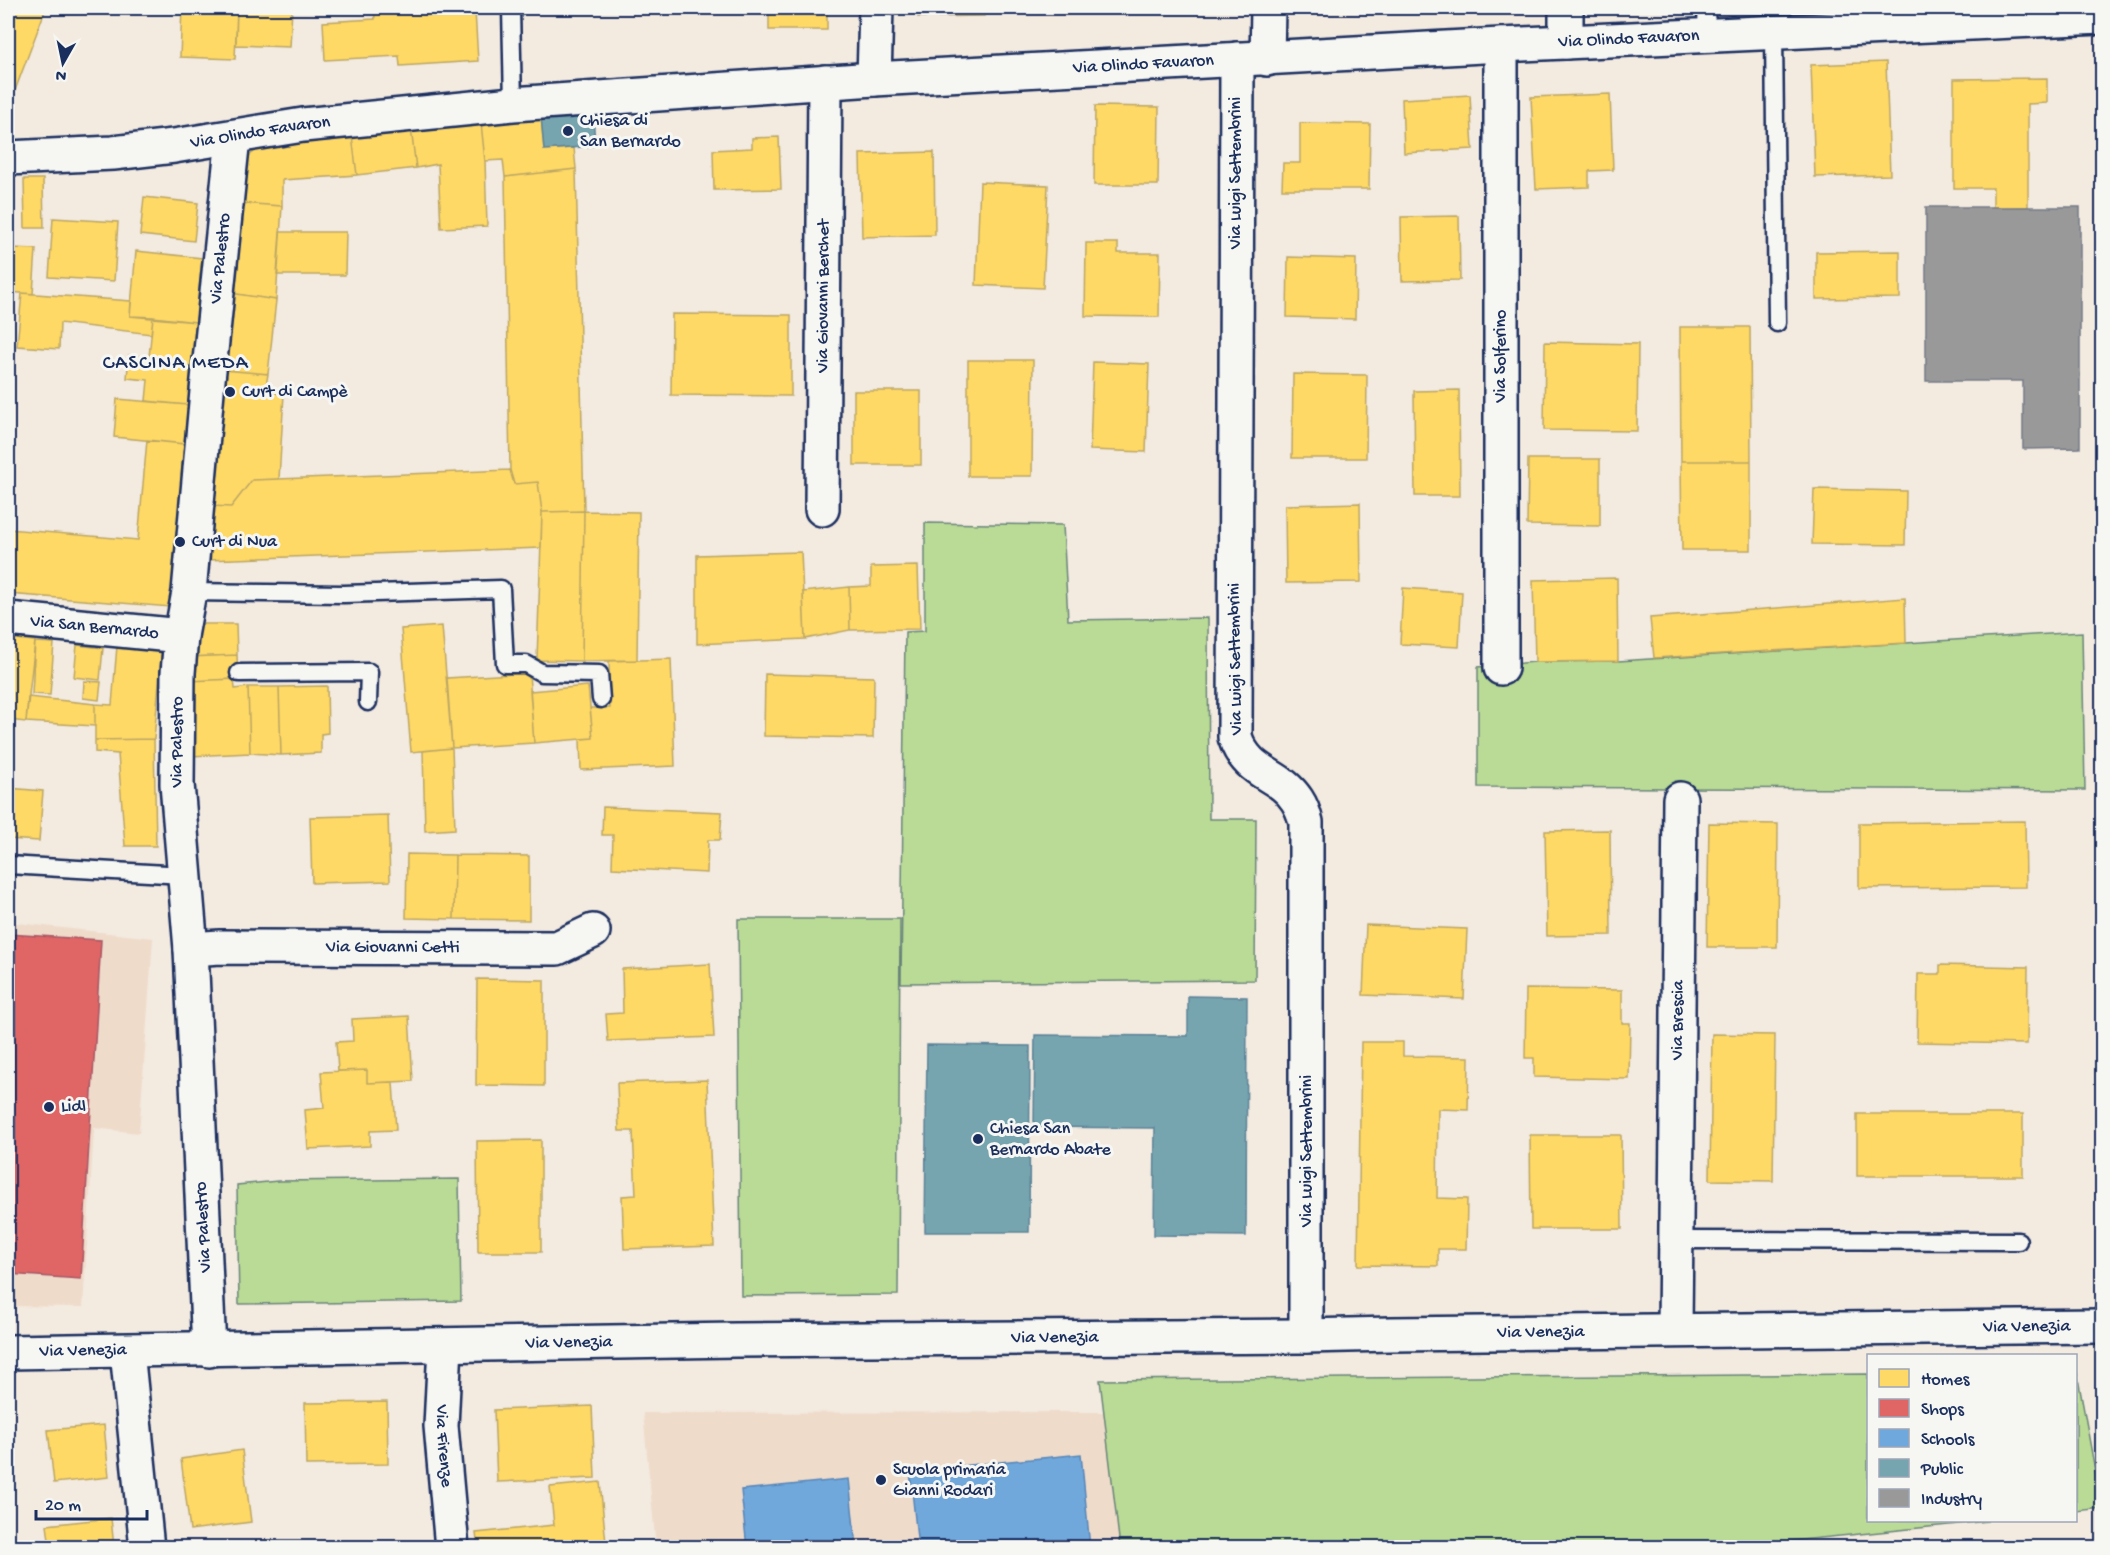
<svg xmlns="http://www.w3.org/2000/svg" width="2110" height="1555" font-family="'Gochi Hand',sans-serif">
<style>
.built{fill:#efdbca}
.green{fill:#badb95;stroke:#6a857a;stroke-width:1.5}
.homes{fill:#ffd966;stroke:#bba664;stroke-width:1.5}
.shops{fill:#e06666;stroke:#a55664;stroke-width:1.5}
.schools{fill:#6fa8dc;stroke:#5684b6;stroke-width:1.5}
.public{fill:#76a5af;stroke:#5b8297;stroke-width:1.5}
.industry{fill:#999;stroke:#737987;stroke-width:1.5}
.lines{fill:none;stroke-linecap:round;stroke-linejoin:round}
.lane-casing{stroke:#1b2f5e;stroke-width:21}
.street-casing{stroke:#1b2f5e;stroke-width:38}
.secondary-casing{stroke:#1b2f5e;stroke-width:38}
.lane{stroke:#f6f6f2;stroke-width:16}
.street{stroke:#f6f6f2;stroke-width:33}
.secondary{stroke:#f6f6f2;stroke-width:33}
.poi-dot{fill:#1b2f5e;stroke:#f6f6f2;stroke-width:2}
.labels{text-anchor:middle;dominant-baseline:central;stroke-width:6;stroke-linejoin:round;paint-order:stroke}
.street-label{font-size:18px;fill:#1b2f5e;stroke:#f6f6f2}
.poi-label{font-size:18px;fill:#1b2f5e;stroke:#f6f6f2;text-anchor:start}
.neighbourhood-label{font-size:20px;letter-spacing:1.5px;fill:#1b2f5e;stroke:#f6f6f2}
</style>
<rect width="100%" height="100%" fill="#f3eae0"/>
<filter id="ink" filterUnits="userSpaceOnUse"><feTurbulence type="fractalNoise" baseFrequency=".0167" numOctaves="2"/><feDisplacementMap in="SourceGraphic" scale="12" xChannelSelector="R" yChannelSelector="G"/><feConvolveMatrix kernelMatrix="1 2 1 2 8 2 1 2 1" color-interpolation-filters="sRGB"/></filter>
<g filter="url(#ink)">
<path class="built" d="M8,922l145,16 -14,195 -45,-5 -11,179 -75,-1z
M1104,1412l16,135h-464l-13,-134z"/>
<path class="green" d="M925,523l138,2 5,95 140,-2 1,201h47l-1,161 -354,3 4,-351 20,-1z
M2082,632l3,158 -607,-3v-120l57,-5 83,-1z
M738,919h162l-2,376 -157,1z
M459,1179l2,122 -222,3 -2,-119 41,-4z
M2076,1373h1l25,135 -26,3z
M1868,1374v146l120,1 -266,27 -602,-1 -20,-167z"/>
<path class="homes" d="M8,8h38l-38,101z
M56,8h20l-3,6z
M182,8h55l-2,51 -55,-2z
M237,8h55l-2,39 -54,-2z
M374,8h75v4l26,-1 3,50 -78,5 -1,-10 -74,4 -2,-38 52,-3z
M769,8h58v22h-58z
M918,8h66v8l-66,1z
M1886,62l4,113 -75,2 -4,-112z
M2047,78v25l-19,1v103l-35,1v-20h-39v-109z
M1610,94l3,76 -24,1v16l-53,2 -5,-92z
M1470,95l3,54 -69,4 -2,-54z
M1095,106l64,1 -1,78h-64z
M541,116l3,34 30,-2 2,21 -71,8 -2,-17 -18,1 -4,-38z
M481,123l4,38 2,65 -46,2 -3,-64 -22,4 -5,-40z
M1300,123l70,1 -1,65h-87l1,-26h17z
M411,128l5,40 -59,7 -5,-39z
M352,136l5,39 -75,5v26l-43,-3 4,-42 25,-21z
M779,137l2,52 -67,1 -1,-40 39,-2v-10z
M934,152l1,83 -73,2 -2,-83z
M576,169l8,342 -42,1 -4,-30 -24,2 -4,-14 -5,-293z
M24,179h19l1,49h-19z
M980,182l68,3 -5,103 -67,-3z
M144,197l54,6 -4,38 -54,-6z
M239,203l43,3 -6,94 -45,-7z
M1459,216l1,64 -58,1 -1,-64z
M53,218l65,4 -4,59 -65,-4z
M8,222h5l-2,26 25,1 -3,45 -25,-2z
M280,232h66l-1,43h-68z
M1086,243h32v10h42l-1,64 -74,-1z
M136,251l66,7 -6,64 -66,-6z
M1900,251v47l-84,1v-47z
M1288,257l68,2 -1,60 -68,-2z
M22,293l109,8 -1,15 23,1 -2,17 -91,-11 -1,26 -42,-3z
M231,293l45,7 -8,74 -44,-4z
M672,314l119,1v81l-120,-1z
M153,317l43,5 -8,83 -42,-4 2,-21 -21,-2 2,-23 20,2z
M1680,327h70l1,134h-70z
M1545,342l93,2 -1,87 -93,-1z
M968,360h65l-1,116h-64z
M1093,362l56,2 -3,88 -56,-2z
M224,370l44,4 -3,18 19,2 -5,85 -27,1 -21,27 -19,-1z
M1293,374l74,1 -1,83h-74z
M1459,390l1,106h-45l-1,-105z
M854,391h67v74h-67z
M117,399l71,6 -4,39 -70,-7z
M147,440l37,4 -13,163 -163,-13v-65l130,11z
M1528,459h72v67l-73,-1z
M1681,461h70v89h-69z
M510,470l4,14 24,-2 4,30 -1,36 -334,12 5,-54 19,1 21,-27z
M1814,489l92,2 -1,54 -93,-1z
M1360,503l1,79 -75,1 -1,-78z
M584,511l-2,150 -45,-1 5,-148z
M584,511l55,1 -2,148 -55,1z
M801,552l4,87 -108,5v-89z
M918,566l2,63 -70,1 -1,-43 22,-1v-19z
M1617,578l1,83 -83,1 -2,-82z
M849,587l1,43 -45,9 -2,-47z
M1403,588l59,4 -3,55 -59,-3z
M1905,598l1,45 -252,15 -4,-40z
M188,624h48l1,31 -49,2z
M442,626l10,122 -41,4 -10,-123z
M8,638l27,3 -9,81 -18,-2z
M35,642l19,1 -4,52 -18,-1z
M77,645l26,3 -3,32 -26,-3z
M117,646l45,3 -8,90 -59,1v-36l17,1z
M237,655l1,24 -53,2 -1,-24z
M671,659l4,107 -94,4 -1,-31 13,-1 -3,-30h20l-1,-47z
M529,673l5,70 -82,5 -5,-70z
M765,674l109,3 -1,61 -109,-2z
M234,679l1,10 13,-2 2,66 -60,3 -2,-75z
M84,681l17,1 -2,18 -16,-2z
M327,686l1,47 -7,1v19l-40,2 -2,-68z
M588,686l5,52 -59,5 -4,-52z
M248,687h31l2,68 -31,-2z
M28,697l67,7v22l-69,-4z
M154,739l2,107h-31l-7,-92 -23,-2v-12z
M452,748l3,81 -30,2 -2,-80z
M8,788l35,3 -4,50 -31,-2z
M603,807l119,5 -2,28h-12l-1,33 -95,-5 1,-33h-11z
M388,815l2,66 -78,2 -2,-66z
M2025,821l1,66 -167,1v-65z
M1709,823l69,1 -1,123h-70z
M1610,830l1,105 -64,1 -2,-105z
M407,854l48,1 -1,64 -48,-1z
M455,855l74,1v64l-75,-1z
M1366,925l101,4 -3,70 -101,-4z
M710,964l4,73 -106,4 -2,-27 17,-1 -1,-44z
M1940,965l88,2 -1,77 -110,-2 1,-68h22z
M477,979l67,1v106l-68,-1z
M1526,989l96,1v33h8l-1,56 -95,-2v-19h-9z
M409,1016l4,65 -46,2v-13l-29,1 -2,-29 17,-1 -1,-22z
M1712,1034l63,1 -2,146 -63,-1z
M1361,1042h42v14l66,1 -1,53 -30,-1 -1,89 30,1 -1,50h-28v17l-80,-1z
M367,1070v13l26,-1 3,48 -26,1v15l-62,3 -3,-39 19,-2 -3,-36z
M707,1080l7,166 -90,3 -2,-53 14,-1 -3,-64h-14l-2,-48z
M1857,1114h166v62h-166z
M1530,1135h91l1,94h-91z
M541,1140v112h-63l-1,-111z
M387,1402l1,62 -82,1 -1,-62z
M592,1406l3,72 -98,4 -3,-72z
M104,1425l5,52 -55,6 -6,-53z
M242,1450l9,72 -61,8 -9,-71z
M600,1482l6,61 -43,5h-85l-2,-15 78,-8 -4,-38z
M111,1518l3,30h-64l-3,-23z
M606,1543l1,5h-44z"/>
<path class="shops" d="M8,934l93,6 -20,339 -73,-5z"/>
<path class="schools" d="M1081,1454l9,94h-172l-8,-77z
M849,1479l7,69h-109l-6,-58z"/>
<path class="public" d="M593,112l2,34 -51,4 -3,-34z
M1188,996l59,1 -1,239 -92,-1 1,-107 -121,-1 1,-92 153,1z
M927,1045l103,1 -1,186h-104z"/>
<path class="industry" d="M1926,207h154v241l-57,1v-68h-97z"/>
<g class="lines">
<defs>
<path id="lane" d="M511,8l2,96
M1706,8l1,27
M1774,32l3,291
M189,592l155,2 157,-5 4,75h21l16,9 57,1 2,25
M239,673l130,-1 -1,30
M8,865l176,10
M1676,1240l342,1"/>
<g id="street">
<path d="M1566,42v-34"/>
<path d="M1237,59l-2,678c13,39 44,35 62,63 4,6 7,14 9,22v514"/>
<path d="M1267,59l1,-51"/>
<path d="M874,79l2,-71"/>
<path id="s1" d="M822,509l3,-427"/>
<path id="s2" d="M8,619l173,17"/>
<path d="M1501,668v-623"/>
<path id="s3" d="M191,949l29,-2 337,1 36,-17"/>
<path id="s4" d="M1675,1330l5,-531"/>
<path id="s5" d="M445,1346l-4,80 11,122"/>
<path id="s6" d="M209,1350l-18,-401 -14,-165 1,-111 3,-37 8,-44 19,-212 25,-243"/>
<path d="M127,1351l20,197"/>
</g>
<g id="secondary">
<path id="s7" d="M8,158l105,-5 61,-7 129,-21 210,-21 361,-25 627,-34 601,-28"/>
<path id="s8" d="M8,1352l728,-12 570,-4 85,-2 711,-8"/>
</g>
</defs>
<use href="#lane" class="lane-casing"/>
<use href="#street" class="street-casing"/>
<use href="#secondary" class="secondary-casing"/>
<use href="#lane" class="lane"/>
<use href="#street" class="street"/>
<use href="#secondary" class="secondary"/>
</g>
</g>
<g class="poi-dot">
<circle cx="568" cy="131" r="6"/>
<circle cx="230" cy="392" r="6"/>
<circle cx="180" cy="542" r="6"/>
<circle cx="49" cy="1107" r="6"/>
<circle cx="978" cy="1139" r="6"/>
<circle cx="881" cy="1480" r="6"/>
</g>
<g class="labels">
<g class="street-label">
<text stroke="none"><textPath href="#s7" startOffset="1626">Via Olindo Favaron</textPath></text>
<text stroke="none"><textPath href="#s7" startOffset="1140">Via Olindo Favaron</textPath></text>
<text stroke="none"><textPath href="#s7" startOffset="254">Via Olindo Favaron</textPath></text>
<text transform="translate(1236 173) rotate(-90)">Via Luigi Settembrini</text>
<text stroke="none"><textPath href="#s6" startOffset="1095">Via Palestro</textPath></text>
<text stroke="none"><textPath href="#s1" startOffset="213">Via Giovanni Berchet</textPath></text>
<text transform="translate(1501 356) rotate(-90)">Via Solferino</text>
<text stroke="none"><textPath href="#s2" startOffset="87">Via San Bernardo</textPath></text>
<text transform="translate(1236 659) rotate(-91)">Via Luigi Settembrini</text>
<text stroke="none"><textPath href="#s6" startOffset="609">Via Palestro</textPath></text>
<text stroke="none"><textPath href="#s3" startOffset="202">Via Giovanni Cetti</textPath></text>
<text stroke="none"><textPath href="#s4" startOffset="310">Via Brescia</textPath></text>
<text transform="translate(1307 1151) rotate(-90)">Via Luigi Settembrini</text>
<text transform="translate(204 1227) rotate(-93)">Via Palestro</text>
<text stroke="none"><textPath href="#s8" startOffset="2019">Via Venezia</textPath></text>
<text stroke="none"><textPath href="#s8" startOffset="1533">Via Venezia</textPath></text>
<text stroke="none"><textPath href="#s8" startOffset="1047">Via Venezia</textPath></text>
<text stroke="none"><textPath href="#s8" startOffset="561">Via Venezia</textPath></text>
<text stroke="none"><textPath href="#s8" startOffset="75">Via Venezia</textPath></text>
<text stroke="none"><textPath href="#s5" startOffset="100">Via Firenze</textPath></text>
</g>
<g class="poi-label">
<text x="580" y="121">Chiesa di<tspan x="580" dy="21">San Bernardo</tspan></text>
<text x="242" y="392">Curt di Campè</text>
<text x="192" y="542">Curt di Nua</text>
<text x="61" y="1107">Lidl</text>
<text x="990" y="1129">Chiesa San<tspan x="990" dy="21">Bernardo Abate</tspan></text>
<text x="893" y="1470">Scuola primaria<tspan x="893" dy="21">Gianni Rodari</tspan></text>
</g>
<g class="neighbourhood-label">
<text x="176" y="364">CASCINA MEDA</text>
</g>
</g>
<rect width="2110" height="1555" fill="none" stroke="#f6f6f2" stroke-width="30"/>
<rect x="15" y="15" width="2080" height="1525" fill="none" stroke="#1b2f5e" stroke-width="2" filter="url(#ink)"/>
<rect x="1867" y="1354" width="210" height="168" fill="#f6f6f2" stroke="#9ea6b7" stroke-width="1.5"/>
<rect x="1879" y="1369" width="30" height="18" fill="#ffd966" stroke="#9ea6b7" stroke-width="1.5"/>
<text x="1921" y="1384" font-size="18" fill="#1b2f5e">Homes</text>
<rect x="1879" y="1399" width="30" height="18" fill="#e06666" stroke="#9ea6b7" stroke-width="1.5"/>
<text x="1921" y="1414" font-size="18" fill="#1b2f5e">Shops</text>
<rect x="1879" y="1429" width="30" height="18" fill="#6fa8dc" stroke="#9ea6b7" stroke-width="1.5"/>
<text x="1921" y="1444" font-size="18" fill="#1b2f5e">Schools</text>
<rect x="1879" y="1459" width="30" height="18" fill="#76a5af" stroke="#9ea6b7" stroke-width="1.5"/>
<text x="1921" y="1474" font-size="18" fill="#1b2f5e">Public</text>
<rect x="1879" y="1489" width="30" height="18" fill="#999999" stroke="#9ea6b7" stroke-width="1.5"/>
<text x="1921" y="1504" font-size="18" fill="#1b2f5e">Industry</text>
<g transform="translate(63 63) rotate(189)" stroke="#f6f6f2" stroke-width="4.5" paint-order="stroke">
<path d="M0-4.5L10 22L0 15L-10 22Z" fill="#1b2f5e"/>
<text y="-9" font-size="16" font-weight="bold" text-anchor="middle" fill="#1b2f5e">N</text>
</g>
<path d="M36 1510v9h111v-9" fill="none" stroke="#1b2f5e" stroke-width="3"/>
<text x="45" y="1510" font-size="18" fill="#1b2f5e" stroke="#f6f6f2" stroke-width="4.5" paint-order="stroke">20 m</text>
</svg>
